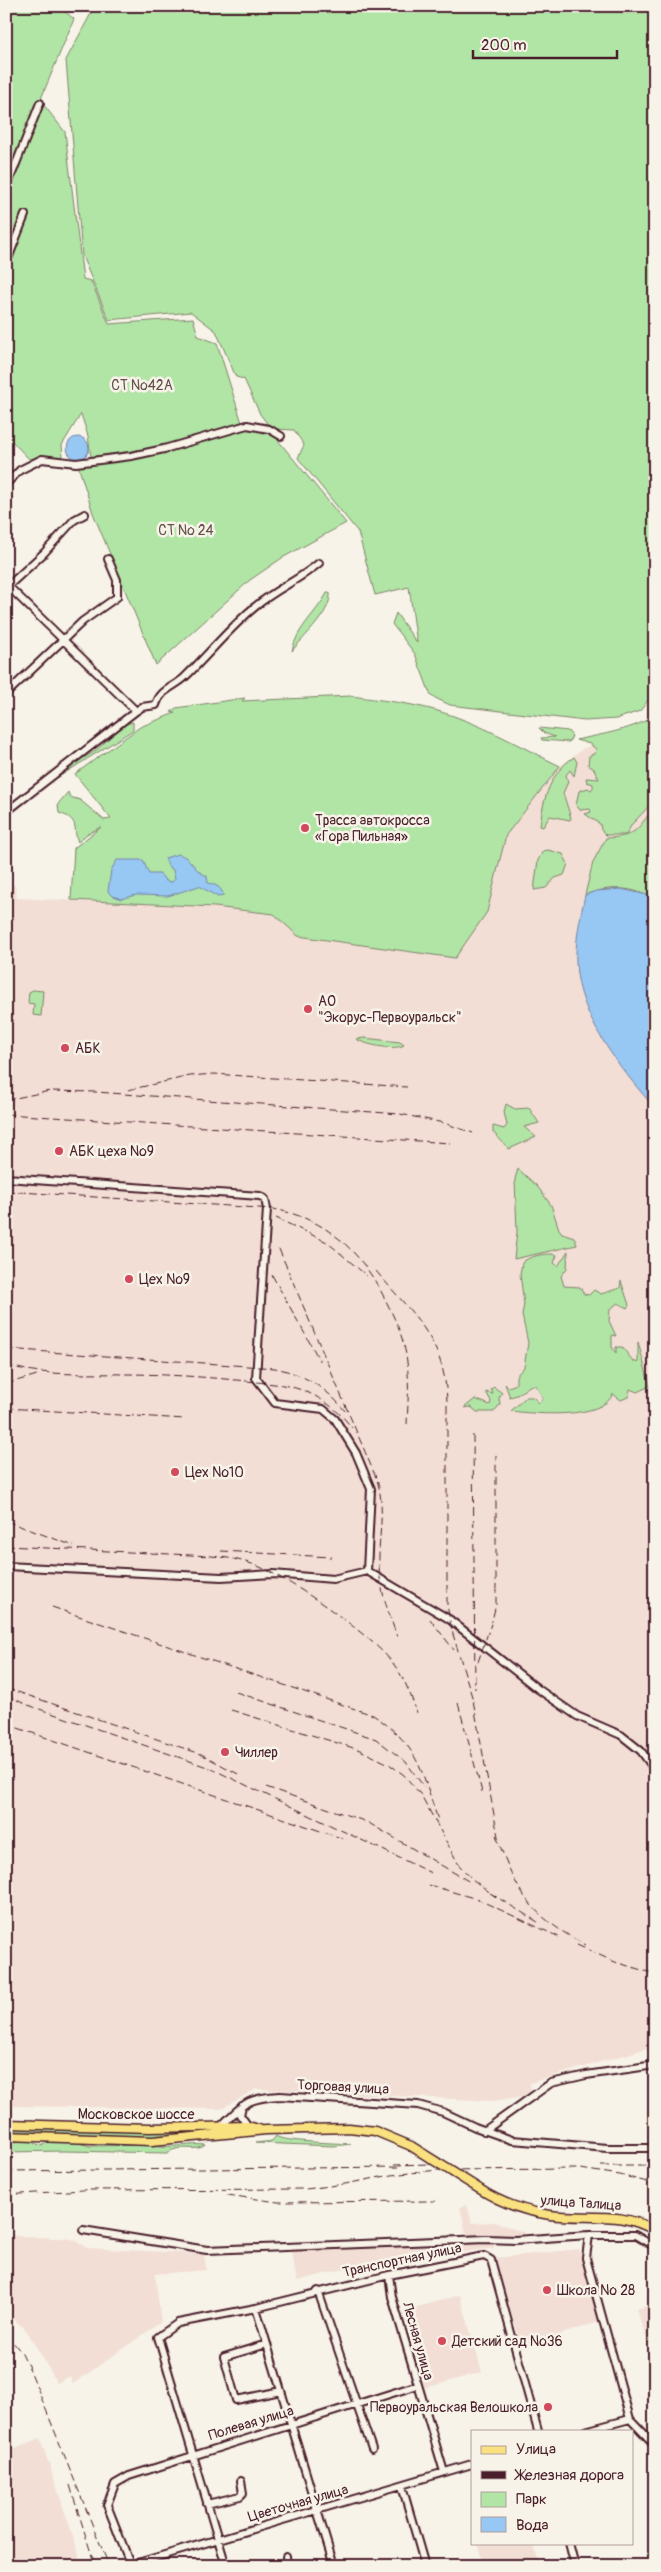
<svg xmlns="http://www.w3.org/2000/svg" width="661" height="2572" font-family="Pangolin,sans-serif">
<style>
.built{fill:#f2ded5}
.green{fill:#b1e5a6;stroke:#7e8268}
.water{fill:#97c7f3;stroke:#7884a3}
.lines{fill:none;stroke-linecap:round;stroke-linejoin:round}
.minor-casing{stroke:#4a1f2b;stroke-width:10}
.major-casing{stroke:#4a1f2b;stroke-width:11}
.minor{stroke:#f7f3e8;stroke-width:6}
.major{stroke:#fae180;stroke-width:8}
.rail{stroke:#4a1f2b;stroke-width:1;stroke-dasharray:8 4;stroke-linecap:butt}
.major-bridge-casing{stroke:#4a1f2b;stroke-width:11;stroke-linecap:butt}
.major-bridge{stroke:#fae180;stroke-width:8}
.poi-dot{fill:#d1495b;stroke:#f7f3e8;stroke-width:2}
.labels{text-anchor:middle;dominant-baseline:central;stroke-width:5;stroke-linejoin:round;paint-order:stroke}
.park-label{font-size:14px;fill:#64504a;stroke:#f7f3e8}
.poi-label{font-size:14px;fill:#4a1f2b;stroke:#f7f3e8;text-anchor:start}
.street-label{font-size:14px;fill:#4a1f2b;stroke:#f7f3e8}
</style>
<rect width="100%" height="100%" fill="#f7f3e8"/>
<filter id="ink" filterUnits="userSpaceOnUse"><feTurbulence type="fractalNoise" baseFrequency=".02" numOctaves="2"/><feDisplacementMap in="SourceGraphic" scale="10" xChannelSelector="R" yChannelSelector="G"/><feConvolveMatrix kernelMatrix="1 2 1 2 8 2 1 2 1" color-interpolation-filters="sRGB"/></filter>
<g filter="url(#ink)">
<path class="built" d="M655,722v1322l-7,4 -118,35 1,6 -7,7 -30,5 -238,-12 -35,20 -215,-3v-1221h9l2,13 198,9 59,7 25,22 188,-24 19,-77 54,-69 24,-18 57,-18z
M467,2205l5,18 23,-1 28,10v5h-56l-7,-30z
M6,2235l66,4 15,9 117,6 2,16 -51,4 6,48 -88,62 -3,-8 -13,7 -30,-52 -21,-19z
M494,2242v6l-150,21 -47,12 -6,-30z
M579,2249l20,73 -77,25 -28,-89z
M460,2295l22,77 -57,16 -22,-77z
M655,2304v57l-19,-52z
M40,2438l43,128h-77v-113z
M477,2543h56l7,23h-56z"/>
<path class="green" d="M6,6h52l16,13 -68,164z
M95,6h560v359l-3,-2 3,5v323l-15,20 -24,8 -31,2 -135,-16 -19,-9 -16,-42 -23,-30 4,-11 21,30 -8,-56 -34,8 -17,-63 -60,-74 6,-13 -10,-15 -19,-1 -6,-3 -9,-12 -16,-35 -8,-2 -20,-46 -25,-19 -82,8 -27,-64 -16,-196z
M43,104l22,28 18,147 8,2 18,43 84,-6 5,18 19,7 25,80 -84,24 -67,10 -3,-21 -7,-22 -19,31 1,13 -15,-2 -19,3 -23,-24v-239z
M246,429l26,4 74,90 -64,35 -32,22 -94,85 -63,-152 -15,-48c58,-5 113,-19 168,-36z
M327,593h3c2,19 -27,44 -38,58 5,-24 24,-37 35,-58z
M351,696c29,4 59,7 87,15 42,12 83,36 122,55l-54,69 -19,77 -32,46 -157,-22 -24,-22 -59,-7 -144,-7 3,-52 27,-21 -14,7 -9,8c-6,-14 3,-22 -19,-29l-1,-9 10,-12 2,5 10,3 24,20 7,-1 -36,-45 65,-47 35,-14 -4,-1 5,-4 69,-10 -3,3z
M655,714v86l-23,24 -6,11h-20l-5,-5 -1,-6 -15,-10 6,-2 -1,-3 -10,1 -4,-5 3,-14 9,-3 3,2 2,-2v-4l-6,-2 -1,-4 13,1 -5,-10 -6,-4 1,-9 6,-3 1,-4 -6,-5 -14,-4c22,-5 63,-11 79,-26z
M133,722v8l-76,48c10,-13 25,-18 38,-27 12,-9 23,-27 38,-29z
M539,728l29,3 4,5 -3,6 -27,-2 -1,-2 14,-1 -11,-4z
M574,757l3,5 -3,14 -4,-6 -4,5 2,7 -5,11 8,25 -1,2 -20,-4 -7,11 -3,-1c3,-27 10,-53 34,-69z
M655,806v96c-18,-17 -49,-16 -70,-7l8,-33 13,-24c31,-1 31,-9 49,-32z
M548,850l15,4 5,10 -4,11 -9,3 -9,10 -12,2 4,-30 5,-9z
M33,990l10,1 -2,25 -8,-1 1,-11 -6,-1 1,-11z
M364,1038l36,4 4,3c-10,6 -38,0 -48,-6z
M506,1104l9,5 14,-1 10,15 -15,4 12,10 -27,12 -16,-17v-6l11,3 3,-4 -3,-13z
M518,1169l19,17 14,19 8,24 3,4 12,4 3,8 -63,14 3,-27 -2,-53z
M568,1251l-1,17 -6,8 3,10 16,1 4,7 5,1 5,-5 7,4 19,-6 1,-7 8,24 -2,3 -9,-5 -8,6 -1,12 7,15 -4,-1v12l4,6v-6h6l11,14 5,2v-21l12,44 -13,6 -7,-3 -2,8 -7,3 -8,-6c-11,26 -78,20 -102,17l15,-14h7l6,6 4,-5 -7,-12 -5,-1 -14,10 -7,2 -5,-13 4,3 7,-3v-8l8,-9 4,-24 -6,-28 2,-11 -4,-30 2,-11c6,-7 26,-11 35,-8l-3,8 4,3z
M494,1387l8,6 -3,5 1,6 -6,8h-17l-6,-5 -7,1 11,-9 15,6 1,-4 -5,-9 7,2 -2,-5z
M6,2127l200,3 1,2 -53,6 -148,-4z
M276,2136c6,6 62,7 75,8l-17,2 -78,-3 16,-2z
M30,2141l12,5 5,-4 10,-1 22,2 11,3 65,-1c16,4 35,-2 51,0 -11,8 -25,-2 -39,8l-103,-2 -58,1v-10z"/>
<path class="water" d="M67 448a11 11 0 1 1 22 0a11 11 0 1 1-22 0Z
M178,854c14,3 16,18 29,22l1,7c7,1 15,5 15,13l-5,1 -19,-11 -31,10 -32,-1 -15,4 -10,-4 -3,-4 3,-21 6,-10h26l6,14h11l6,7 6,1 3,-3 -2,-9 -5,-4 -3,-8z
M621,889l27,6 7,8v205c-34,-38 -76,-90 -79,-144 -1,-23 4,-46 9,-69l11,-4z"/>
<g class="lines">
<defs>
<path id="minor" d="M6,189l34,-86
M6,264l19,-49
M6,484l14,-14 22,-11 34,4 55,-7 33,-7 83,-24 22,4 12,7
M6,584l130,127
M6,588l38,-35 30,-33 11,-6
M6,694l77,-73 34,-24v-17l-9,-21
M6,812l130,-101 6,-4 14,-2c4,-16 19,-18 29,-28 24,-23 45,-50 71,-71 20,-17 43,-26 63,-43
M6,1178l254,18 5,3 2,10 -11,169 19,25 48,6 12,10 21,34 15,36 -4,82
M6,1566l215,11 52,-3 60,5 34,-8 82,48 89,70 39,27 44,19 20,16 14,19
M242,2106l-2,9 8,11
M218,2129c25,-24 26,-31 62,-33l138,9 25,7 32,15 37,13 95,8h48
M484,2131l67,-48 35,-8 69,-10
M83,2230l124,20 279,-11 29,1 74,-5h46l20,12
M589,2235l-3,23 44,161 25,26
M389,2275l3,22 52,175
M318,2291l54,158
M256,2308l78,258
M267,2344l-43,13 12,43 45,-9
M585,2431l45,-12
M402,2486l23,80
M207,2504l33,-8 3,-3 -2,-12
M569,2543l6,23
M286,2557l2,9
M131,2565l341,-101
M131,2566l-24,-61 8,-21 14,-8 289,-91
M226,2566l-68,-229 20,-14 78,-15 133,-33 95,-19 7,4 47,171"/>
<path id="major" d="M6,2124l144,4 98,-2 11,3
M6,2136l146,5 114,-11 83,-2 26,3 36,15
M478,2188c21,14 46,23 72,27 35,5 73,-5 105,16"/>
</defs>
<use href="#minor" class="minor-casing"/>
<use href="#major" class="major-casing"/>
<use href="#minor" class="minor"/>
<use href="#major" class="major"/>
<path class="rail" d="M128,1090l62,-14 24,-2 193,13
M6,1100l44,-9 46,1 304,22 44,9 29,10
M6,1114l444,29
M6,1191l267,18c57,10 91,46 115,96 8,16 15,32 18,50 4,23 2,46 1,69
M276,1218l51,24 40,34
M279,1249l98,231c9,29 1,56 2,86 1,26 10,47 18,71
M376,1271c37,44 69,68 71,131v203l5,26 21,69 26,142
M272,1275l48,86
M6,1349l269,19c29,6 52,20 70,43
M6,1365c39,12 78,8 117,9 52,0 109,5 160,11 28,5 52,20 69,43
M6,1384l31,-9
M6,1408l179,11
M473,1435l2,254
M6,1521l68,25
M6,1546l205,10c15,1 30,4 44,9 34,13 115,69 137,97 12,15 19,33 25,51
M221,1551l110,6
M52,1607l321,108c46,30 49,57 65,105
M430,1619l24,31
M478,1662l14,-41 4,-17v-149
M6,1688l195,66 39,21
M236,1692l140,47 30,23 18,25
M6,1695l19,9 185,64 221,105
M458,1703l24,89
M231,1710l129,40 29,14 15,11 17,20 38,70 13,14 24,18
M6,1724l341,116
M266,1787l101,35 103,60
M496,1835c22,60 32,78 89,110
M429,1885l48,14 84,39
M490,1893l51,31
M577,1945l38,17 40,12
M394,2165l35,-1
M601,2166h54
M6,2171l395,-4
M6,2195l76,-5 224,-1 39,-5 46,-9 47,-5 142,-1 40,6 35,9
M227,2195l51,7 158,-1
M6,2334l16,19 8,17 79,196
M70,2485l25,81"/>
<defs>
<path id="major-bridge" d="M411,2146l67,42"/>
</defs>
<use href="#major-bridge" class="major-bridge-casing"/>
<use href="#major-bridge" class="major-bridge"/>
</g>
</g>
<g class="poi-dot">
<circle cx="305" cy="828" r="5"/>
<circle cx="308" cy="1009" r="5"/>
<circle cx="65" cy="1048" r="5"/>
<circle cx="59" cy="1151" r="5"/>
<circle cx="129" cy="1279" r="5"/>
<circle cx="175" cy="1472" r="5"/>
<circle cx="225" cy="1752" r="5"/>
<circle cx="547" cy="2290" r="5"/>
<circle cx="442" cy="2341" r="5"/>
<circle cx="548" cy="2407" r="5"/>
</g>
<g class="labels">
<g class="park-label">
<text x="142" y="385">СТ №42А</text>
<text x="186" y="530">СТ № 24</text>
</g>
<g class="poi-label">
<text x="315" y="820">Трасса автокросса<tspan x="315" dy="16">«Гора Пильная»</tspan></text>
<text x="318" y="1001">АО<tspan x="318" dy="16">"Экорус-Первоуральск"</tspan></text>
<text x="75" y="1048">АБК</text>
<text x="69" y="1151">АБК цеха №9</text>
<text x="139" y="1279">Цех №9</text>
<text x="185" y="1472">Цех №10</text>
<text x="235" y="1752">Чиллер</text>
<text x="557" y="2290">Школа № 28</text>
<text x="452" y="2341">Детский сад №36</text>
<text x="538" y="2407" text-anchor="end">Первоуральская Велошкола</text>
</g>
<g class="street-label">
<text transform="translate(343 2087) rotate(3)">Торговая улица</text>
<text x="136" y="2114">Московское шоссе</text>
<text transform="translate(581 2203) rotate(4)">улица Талица</text>
<text transform="translate(402 2260) rotate(-12)">Транспортная улица</text>
<text transform="translate(418 2341) rotate(74)">Лесная улица</text>
<text transform="translate(251 2423) rotate(-17)">Полевая улица</text>
<text transform="translate(298 2503) rotate(-16)">Цветочная улица</text>
</g>
</g>
<rect width="661" height="2572" fill="none" stroke="#f7f3e8" stroke-width="25"/>
<rect x="12" y="12" width="636" height="2547" fill="none" stroke="#4a1f2b" stroke-width="2" filter="url(#ink)"/>
<rect x="471" y="2430" width="162" height="115" fill="#f7f3e8" stroke="#b29e9c"/>
<rect x="481" y="2446" width="25" height="8" fill="#fae180" stroke="#b29e9c"/>
<text x="516" y="2454" font-size="15" fill="#4a1f2b">Улица</text>
<rect x="481" y="2471" width="25" height="8" fill="#4a1f2b" stroke="#b29e9c"/>
<text x="516" y="2480" font-size="15" fill="#4a1f2b">Железная дорога</text>
<rect x="481" y="2492" width="25" height="15" fill="#b1e5a6" stroke="#b29e9c"/>
<text x="516" y="2504" font-size="15" fill="#4a1f2b">Парк</text>
<rect x="481" y="2517" width="25" height="15" fill="#97c7f3" stroke="#b29e9c"/>
<text x="516" y="2530" font-size="15" fill="#4a1f2b">Вода</text>
<path d="M473 50v8h144v-8" fill="none" stroke="#4a1f2b" stroke-width="2.5"/>
<text x="481" y="50" font-size="15" fill="#4a1f2b" stroke="#f7f3e8" stroke-width="4" paint-order="stroke">200 m</text>
</svg>
